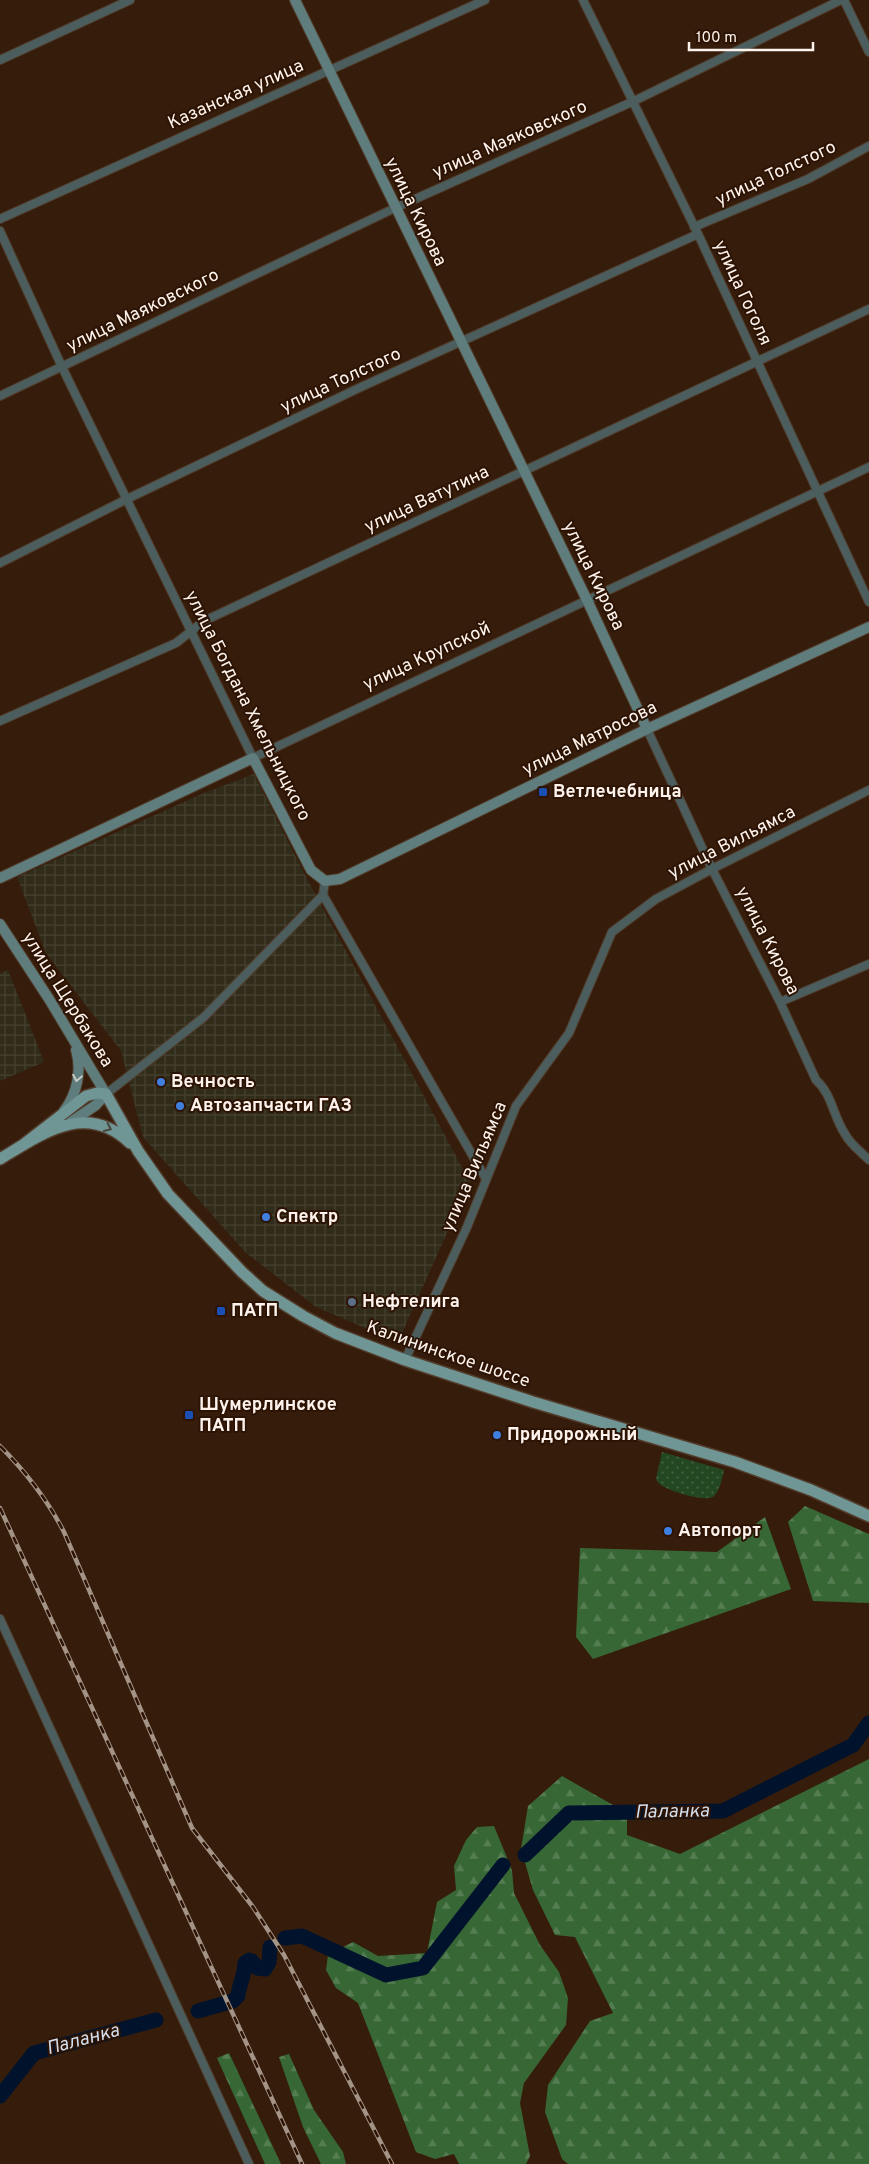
<svg xmlns="http://www.w3.org/2000/svg" width="869" height="2164" font-family="Overpass,sans-serif">
<style>
.industrial{fill:url(#industrial-grid)}
.grass{fill:url(#grass-dots)}
.forest{fill:url(#forest-firs)}
.lines{fill:none;stroke-linecap:round;stroke-linejoin:round}
.river{stroke:#01132c;stroke-width:15}
.street-casing{stroke:#523b2a;stroke-width:10}
.secondary-casing{stroke:#523b2a;stroke-width:12}
.primary-casing{stroke:#523b2a;stroke-width:14}
.street{stroke:#4b5d5d;stroke-width:8}
.secondary{stroke:#5f7d7c;stroke-width:10}
.primary{stroke:#6f9595;stroke-width:11}
.rail-casing{stroke:#a49387;stroke-width:4.5}
.rail{stroke:#2c1303;stroke-width:2.5;stroke-dasharray:8;stroke-linecap:butt}
.oneway{stroke:#c6cac5}
.oneway2{stroke:#47473d}
.transit-dot{fill:#1a4fb4;stroke:#2c1303;stroke-width:2}
.shop-dot{fill:#3f7fe0;stroke:#2c1303;stroke-width:2}
.service-dot{fill:#5c6f8a;stroke:#2c1303;stroke-width:2}
.labels{text-anchor:middle;dominant-baseline:central;stroke-width:4;stroke-linejoin:round;paint-order:stroke}
.street-label{font-size:18px;fill:#fef3ec;stroke:#2c1303}
.poi-label{font-size:18px;font-weight:bold;fill:#fef3ec;stroke:#2c1303;text-anchor:start}
.water-label{font-size:19px;font-style:italic;fill:#d3dfef;stroke:#2c1303}
</style>
<defs>
<pattern id="industrial-grid" width="8" height="8" patternUnits="userSpaceOnUse" patternTransform="scale(1.25)"><rect width="8" height="8" fill="#312b1a"/><path d="M0 4h8M4 0v8" fill="none" stroke="#464030"/></pattern>
<pattern id="grass-dots" width="8" height="8" patternUnits="userSpaceOnUse" patternTransform="scale(1.25)"><rect width="8" height="8" fill="#234821"/><path d="M2 2h.1M6 6h.1" fill="none" stroke="#446341" stroke-width="1.8" stroke-linecap="round"/></pattern>
<pattern id="forest-firs" width="22" height="20" patternUnits="userSpaceOnUse" patternTransform="scale(1.25)"><rect width="22" height="20" fill="#376734"/><path d="M5 1l3.5 6h-7zM16 11l3.5 6h-7z" fill="#557d52"/></pattern>
</defs>
<rect width="100%" height="100%" fill="#361d0b"/>
<path class="industrial" d="M254,774l50,99 166,309 -72,160 -82,-35 -71,-55 -102,-115 -22,-86 -75,-98 -29,-76 187,-84z
M8,970l36,92 -44,19v-108z"/>
<path class="grass" d="M662,1452l62,18c-2,9 -4,20 -10,26 -8,7 -45,-5 -53,-11 -1,0 -5,-5 -5,-6z"/>
<path class="forest" d="M805,1506l64,28v69l-56,-2 -25,-79z
M765,1517l26,72 -198,70 -17,-22 4,-89 137,4z
M869,1759v405h-301l-6,-5 -17,-47 3,-27 42,-64 23,-8 -38,-76 -20,-2 -22,-45 -12,-41 7,-43 34,-30 65,37v22l53,19z
M494,1826l18,44 2,23 26,52 19,27 9,26 -2,27 -42,58 -4,20 10,53 -4,8h-67l-5,-10 -19,5 -19,-7 -58,-149 -22,-15 -10,-18 2,-15 25,-13 25,14 49,-3 10,-51 19,-12 -2,-24 12,-26 11,-13z
M229,2053l52,111h-16l-48,-106z
M289,2054l25,56 29,42 3,12h-25l-18,-37 -24,-70z"/>
<g class="lines">
<path class="river" d="M525,1855l44,-42 154,-2 130,-66 16,-22
M285,1938l17,-2 84,39 37,-7 80,-103
M198,2011l35,-10 5,-5c1,-12 7,-21 7,-33l4,-3 3,1 5,7 8,1 4,-7 1,-15
M0,2096l34,-43 122,-33"/>
<defs>
<path id="street" d="M583,0l115,234 171,368
M844,0l25,52
M0,60l130,-60
M0,219l485,-219
M694,227l114,-48 61,-33
M0,231l62,136 191,391 616,-291
M0,396l395,-188 239,-107 207,-101
M0,563l127,-64 234,-112 337,-153
M0,721l176,-78 28,-22 665,-312
M647,729l65,140 68,133 36,78c16,14 17,36 29,54 5,10 16,18 24,26
M325,881l-2,14 163,284
M780,1002l89,-38
M106,1094l98,-77 119,-122
M405,1360l62,-133 49,-121 53,-73 43,-101 44,-33 56,-30 157,-79
M0,1619l249,545"/>
<path id="secondary" d="M295,0l292,600 60,129
M0,878l253,-120 58,112 14,11 15,-2 307,-150 222,-102
M0,924l49,75 57,95 -10,11 -25,17
M64,1111c13,-17 18,-40 12,-61"/>
<path id="primary" d="M24,1144l62,-48 11,-3 9,1 32,57 30,43 74,78 21,19 40,25 32,17 70,27 128,42 202,60 76,28 58,26
M0,1159c43,-26 86,-58 130,-16"/>
</defs>
<use href="#street" class="street-casing"/>
<use href="#secondary" class="secondary-casing"/>
<use href="#primary" class="primary-casing"/>
<use href="#street" class="street"/>
<use href="#secondary" class="secondary"/>
<use href="#primary" class="primary"/>
<defs>
<path id="rail" d="M0,1446c26,26 47,53 64,86l128,296 61,79 31,48 108,209
M0,1508l302,656"/>
</defs>
<use href="#rail" class="rail-casing"/>
<use href="#rail" class="rail"/>
</g>
<defs><path id="oneway-chevron" d="M-2-3.5L2.5 0L-2 3.5" fill="none" stroke-width="1.6" stroke-linecap="round" stroke-linejoin="round" transform="scale(1.25)"/></defs>
<use class="oneway" href="#oneway-chevron" transform="translate(77 1078) rotate(101)"/>
<use class="oneway2" href="#oneway-chevron" transform="translate(108 1128) rotate(25)"/>
<g class="transit-dot">
<rect x="538" y="787" width="10" height="10" rx="2.5"/>
<rect x="216" y="1306" width="10" height="10" rx="2.5"/>
<rect x="184" y="1410" width="10" height="10" rx="2.5"/>
</g>
<g class="shop-dot">
<circle cx="161" cy="1082" r="5"/>
<circle cx="180" cy="1106" r="5"/>
<circle cx="266" cy="1217" r="5"/>
<circle cx="497" cy="1435" r="5"/>
<circle cx="668" cy="1531" r="5"/>
</g>
<circle class="service-dot" cx="352" cy="1302" r="5"/>
<g class="labels">
<g class="street-label">
<text transform="translate(236 95) rotate(-24)">Казанская улица</text>
<text transform="translate(510 140) rotate(-24)">улица Маяковского</text>
<text transform="translate(776 174) rotate(-25)">улица Толстого</text>
<text transform="translate(415 212) rotate(64)">улица Кирова</text>
<text transform="translate(742 293) rotate(65)">улица Гоголя</text>
<text transform="translate(143 311) rotate(-26)">улица Маяковского</text>
<text transform="translate(341 381) rotate(-25)">улица Толстого</text>
<text transform="translate(427 500) rotate(-25)">улица Ватутина</text>
<text transform="translate(593 576) rotate(64)">улица Кирова</text>
<text transform="translate(427 657) rotate(-25)">улица Крупской</text>
<text transform="translate(247 706) rotate(63)">улица Богдана Хмельницкого</text>
<text transform="translate(590 739) rotate(-26)">улица Матросова</text>
<text transform="translate(732 843) rotate(-27)">улица Вильямса</text>
<text transform="translate(767 941) rotate(63)">улица Кирова</text>
<text transform="translate(67 1000) rotate(58)">улица Щербакова</text>
<text transform="translate(475 1167) rotate(-67)">улица Вильямса</text>
<text transform="translate(448 1355) rotate(19)">Калининское шоссе</text>
</g>
<g class="poi-label">
<text x="553" y="792">Ветлечебница</text>
<text x="171" y="1082">Вечность</text>
<text x="190" y="1106">Автозапчасти ГАЗ</text>
<text x="276" y="1217">Спектр</text>
<text x="362" y="1302">Нефтелига</text>
<text x="231" y="1311">ПАТП</text>
<text x="199" y="1405">Шумерлинское<tspan x="199" dy="21">ПАТП</tspan></text>
<text x="507" y="1435">Придорожный</text>
<text x="678" y="1531">Автопорт</text>
</g>
<g class="water-label">
<text transform="translate(672 1812) rotate(-1)">Паланка</text>
<text transform="translate(83 2040) rotate(-15)">Паланка</text>
</g>
</g>
<path d="M689 42v8h124v-8" fill="none" stroke="#fef3ec" stroke-width="2.5"/>
<text x="696" y="42" font-size="15" fill="#fef3ec" stroke="#2c1303" stroke-width="4" paint-order="stroke">100 m</text>
</svg>
